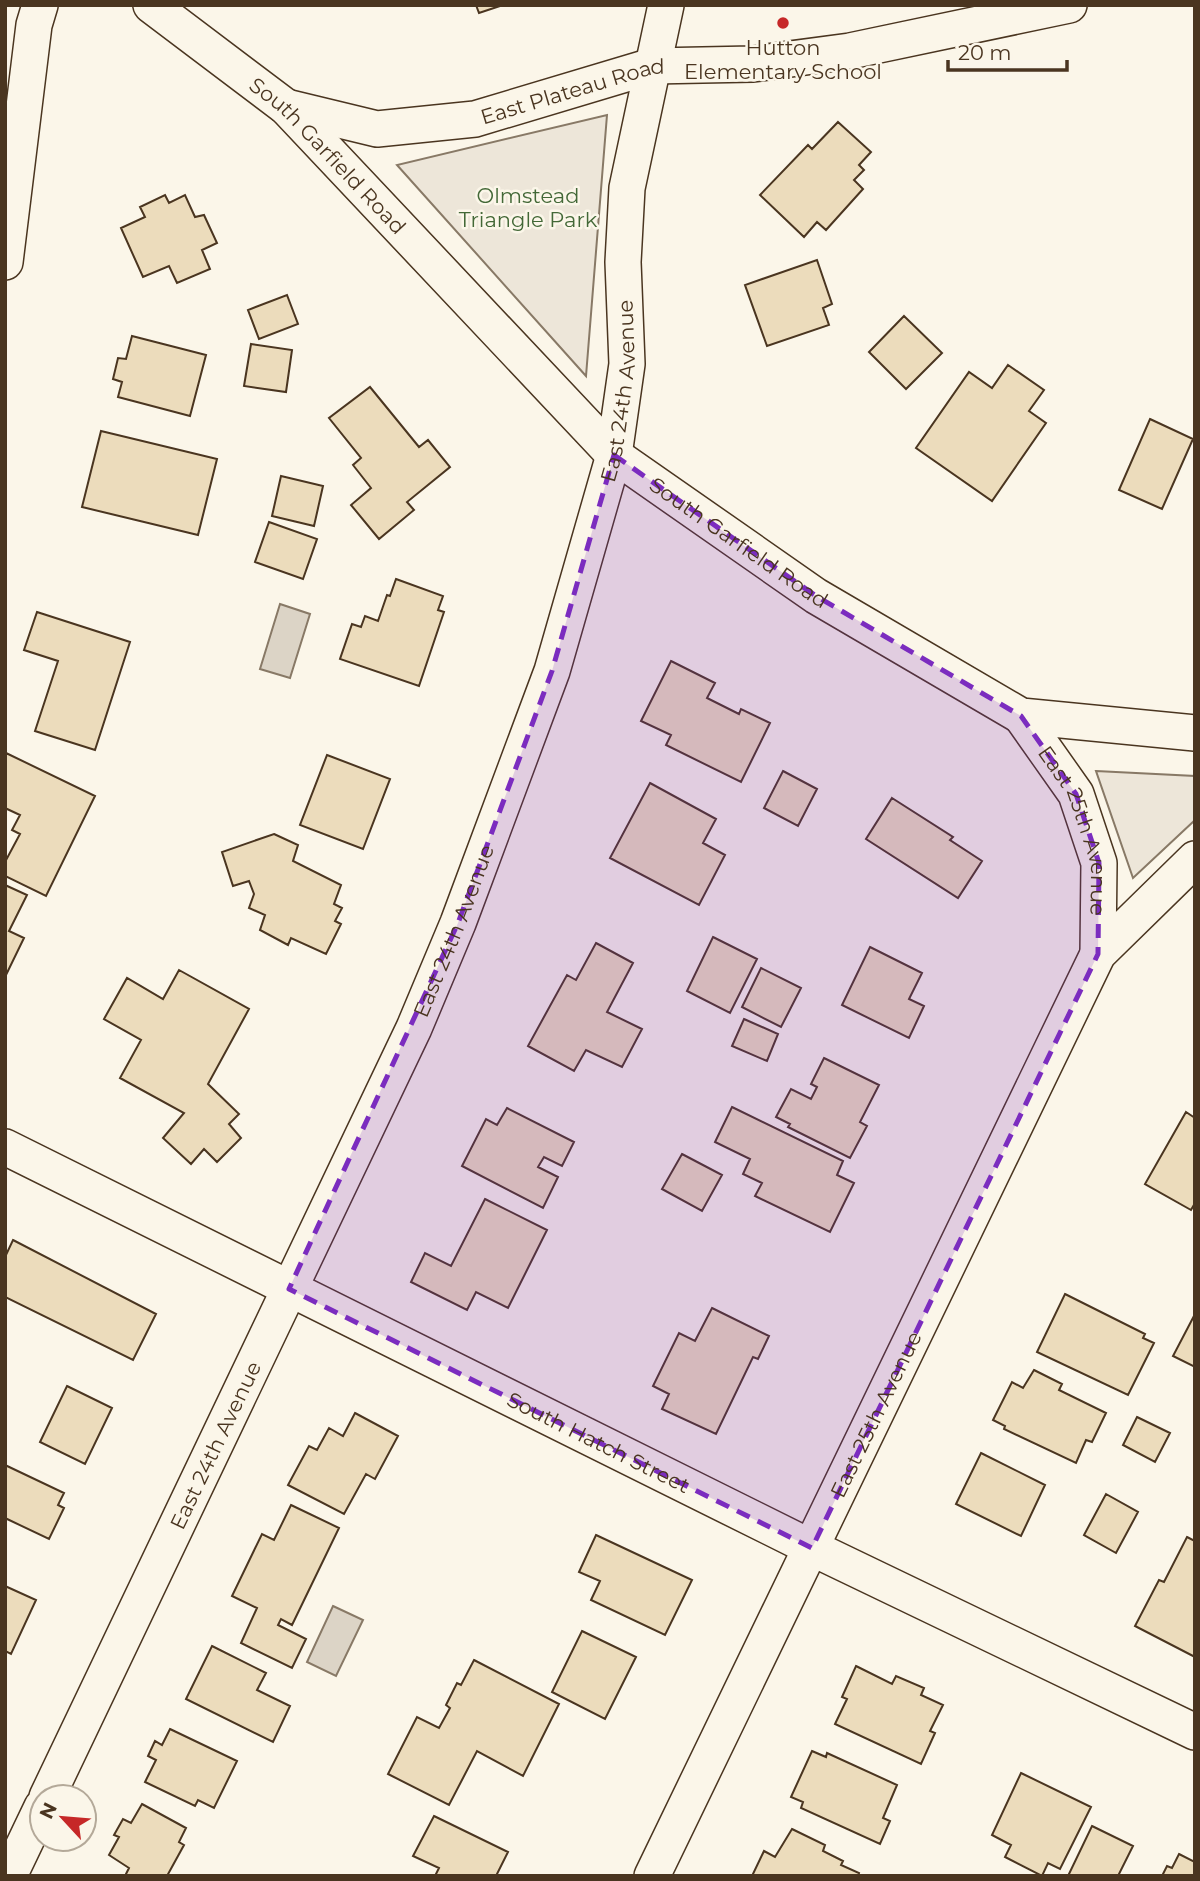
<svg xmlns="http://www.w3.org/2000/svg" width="1200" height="1881" font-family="Montserrat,sans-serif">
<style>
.green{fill:#ede6d9;stroke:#887966;stroke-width:2}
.water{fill:#dcd4c6;stroke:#887966;stroke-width:2}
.building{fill:#ecdcbc;stroke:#4a3520;stroke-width:2}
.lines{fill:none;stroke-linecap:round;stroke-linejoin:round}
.minor-casing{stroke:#4a3520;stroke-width:38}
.minor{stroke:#fbf6e9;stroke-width:35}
.marked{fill:#7b2cbf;fill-opacity:0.2;stroke:#7b2cbf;stroke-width:5;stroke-dasharray:14 9;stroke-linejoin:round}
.poi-dot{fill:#c62828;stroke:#fbf6e9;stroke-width:2.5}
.labels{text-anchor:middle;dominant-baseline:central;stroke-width:5;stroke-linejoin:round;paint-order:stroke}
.poi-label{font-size:21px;fill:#4a3520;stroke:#fbf6e9}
.street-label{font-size:21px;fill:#4a3520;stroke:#fbf6e9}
.park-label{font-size:21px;fill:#436837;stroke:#fbf6e9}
</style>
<rect width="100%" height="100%" fill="#fbf6e9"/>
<path class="green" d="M607,115l-21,261 -189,-211z
M1096,771l99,5v44l-62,58z"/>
<path class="water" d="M280,604l30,10 -20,64 -30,-9z
M333,1606l30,14 -27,56 -29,-14z"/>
<path class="building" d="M476,5h27l-24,8z
M838,122l33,30 -12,13 5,5 -10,10 9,9 -37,41 -9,-8 -13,15 -44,-42 48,-50 4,4z
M165,195l4,8 16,-8 10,22 9,-2 13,28 -15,7 8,19 -33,14 -8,-17 -26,11 -22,-49 24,-11 -5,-10z
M817,260l15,44 -9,4 6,17 -62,21 -22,-61z
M287,295l11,29 -39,15 -11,-29z
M904,316l38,37 -36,36 -37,-37z
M132,336l74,19 -16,61 -72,-19 4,-15 -9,-3 5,-21 8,1z
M251,344l41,6 -6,42 -42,-6z
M1008,365l36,25 -15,21 17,12 -54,78 -76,-53 53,-76 23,16z
M370,387l49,60 9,-7 22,27 -43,35 7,8 -35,29 -28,-34 20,-17 -18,-23 8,-7 -32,-40z
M1150,419l43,20 -31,70 -43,-19z
M101,431l116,28 -19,76 -116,-28z
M281,476l42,10 -9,40 -42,-10z
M269,522l48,17 -14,40 -48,-17z
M396,579l47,17 -5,14 6,2 -25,74 -79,-27 12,-35 9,3 4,-11 13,5 9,-26 3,1z
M37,612l93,30 -35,108 -60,-19 23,-70 -34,-11z
M671,661l44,22 -8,15 32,16 2,-5 29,14 -29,59 -75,-37 5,-10 -30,-14z
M6,753l89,43 -49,100 -41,-20v-14l15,-28 -8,-4 8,-15 -15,-7z
M327,755l63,24 -27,70 -63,-24z
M783,771l34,18 -19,37 -34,-18z
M650,783l66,36 -13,24 22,12 -26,50 -89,-47z
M892,798l61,39 -3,3 32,21 -24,37 -92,-59z
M274,834l24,11 -5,16 48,24 -7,19 8,4 -7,13 6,3 -15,30 -35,-16 -3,7 -28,-15 5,-15 -16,-7 5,-14 -5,-13 -16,5 -11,-34z
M5,885l22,10 -18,36 15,7 -19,39z
M713,937l44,22 -27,54 -43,-22z
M596,943l37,20 -26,49 35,17 -20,38 -36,-17 -12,21 -46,-25 39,-71 9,5z
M870,947l52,26 -13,26 15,7 -15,32 -67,-33z
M761,968l40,20 -20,39 -39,-20z
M179,970l70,39 -41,75 31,30 -10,10 12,14 -24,24 -13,-13 -13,15 -28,-26 21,-25 -64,-35 21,-38 -37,-21 23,-41 36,21z
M744,1019l34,15 -11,27 -35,-15z
M824,1058l55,27 -19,37 7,4 -17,32 -62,-31 2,-3 -14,-7 15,-28 20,10 6,-12 -6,-3z
M732,1107l111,54 -6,14 17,8 -24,49 -75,-36 7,-13 -19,-9 7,-15 -35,-17z
M507,1108l67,34 -12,24 -18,-9 -6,10 20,10 -15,31 -81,-42 24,-47 11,6z
M1186,1112l9,6v85l-4,7 -46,-26z
M682,1154l40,21 -20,36 -40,-22z
M485,1199l62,31 -39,78 -32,-16 -9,18 -56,-28 14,-29 26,13z
M13,1240l143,74 -23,46 -128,-63v-40z
M1065,1294l80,40 -2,4 11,5 -26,52 -91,-43z
M712,1308l57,28 -11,23 -5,-2 -37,77 -54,-25 7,-15 -16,-8 26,-53 16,8z
M1195,1314v53l-22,-11z
M1034,1370l28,14 -3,6 47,23 -14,29 -6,-2 -10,23 -72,-34 1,-3 -12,-6 19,-38 11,6z
M67,1386l45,22 -27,56 -45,-22z
M355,1413l43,23 -23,43 -9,-5 -22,40 -56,-29 21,-39 8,4 12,-22 14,8z
M1137,1417l33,16 -15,29 -32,-17z
M981,1453l64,32 -24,51 -65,-32z
M5,1465l59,28 -6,12 6,3 -15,31 -44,-21z
M1106,1494l32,18 -22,41 -32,-18z
M291,1505l48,23 -47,97 -11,-6 -3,6 28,14 -14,29 -51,-25 16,-35 -25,-12 30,-62 12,6z
M596,1535l96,45 -27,55 -74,-35 9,-19 -21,-9z
M1187,1537l8,4v116l-60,-31 24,-46 5,2z
M5,1586l31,14 -25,54 -6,-3z
M582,1631l54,26 -31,62 -53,-27z
M212,1646l54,27 -9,17 33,16 -17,36 -87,-43z
M474,1660l85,44 -36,72 -46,-25 -28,54 -61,-31 29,-57 22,11 11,-20 -4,-3 11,-22 4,2z
M856,1666l36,18 4,-8 28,12 -3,7 22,10 -13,26 5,2 -14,31 -86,-40 12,-25 -5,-2z
M170,1729l67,32 -23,47 -16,-8 -3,6 -50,-24 11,-22 -8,-4 7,-15 7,4z
M812,1751l14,6 1,-4 70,32 -14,33 7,3 -10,23 -79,-36 2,-6 -12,-5z
M1021,1773l70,34 -31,62 -12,-6 -6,13 -37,-19 6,-12 -19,-10z
M142,1804l44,24 -7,14 5,3 -17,31h-38l-3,-2 3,-6 -20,-13 10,-18 -5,-2 9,-16 8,4z
M434,1816l74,36 -12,24h-61l4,-8 -26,-12z
M1092,1826l41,20 -15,30h-50z
M792,1829l33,16 -2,6 20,10 -2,4 18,8 -1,3h-106l12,-25 11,6z
M1179,1854l16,8v14h-33l5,-10 5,2z"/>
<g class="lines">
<defs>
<g id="minor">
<path id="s1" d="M151,5l135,102 328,348 202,141 205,120 174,17"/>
<path id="s2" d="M286,107l91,22 98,-10 177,-53 101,-2 97,-13 219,-46"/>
<path d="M5,262l29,-237 6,-20"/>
<path id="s3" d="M1021,716l55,78 23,69 -1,91"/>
<path id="s4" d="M5,1147l807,401 383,184"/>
<path id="s5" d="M47,1797l367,-769 44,-105 94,-252 62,-216 13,-91 -4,-102 4,-74 39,-183"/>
<path d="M9,1876l33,-69"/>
<path id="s6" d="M652,1876l446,-922 97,-95"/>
</g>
</defs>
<use href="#minor" class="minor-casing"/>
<use href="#minor" class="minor"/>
</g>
<path class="marked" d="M614,455l202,141 205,120 55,78 23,69 -1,91 -286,594 -523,-259 169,-366 94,-252z"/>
<circle class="poi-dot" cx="783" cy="23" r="7"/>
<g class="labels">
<g class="poi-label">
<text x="783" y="47">Hutton<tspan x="783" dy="24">Elementary School</tspan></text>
</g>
<g class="street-label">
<text stroke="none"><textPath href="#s2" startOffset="294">East Plateau Road</textPath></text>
<text stroke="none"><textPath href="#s1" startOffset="233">South Garfield Road</textPath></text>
<text stroke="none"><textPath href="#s5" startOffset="1524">East 24th Avenue</textPath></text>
<text stroke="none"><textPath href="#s1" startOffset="800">South Garfield Road</textPath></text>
<text stroke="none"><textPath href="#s3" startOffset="130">East 25th Avenue</textPath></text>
<text stroke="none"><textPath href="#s5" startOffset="957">East 24th Avenue</textPath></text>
<text stroke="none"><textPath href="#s6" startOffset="513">East 25th Avenue</textPath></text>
<text stroke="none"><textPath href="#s4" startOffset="663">South Hatch Street</textPath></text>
<text stroke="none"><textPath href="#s5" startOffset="390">East 24th Avenue</textPath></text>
</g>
<g class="park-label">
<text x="528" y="195">Olmstead<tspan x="528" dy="24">Triangle Park</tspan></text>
</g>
</g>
<rect width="1200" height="1881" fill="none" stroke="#4a3520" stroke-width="14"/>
<g transform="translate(63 1818) rotate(296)"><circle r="33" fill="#fbf6e9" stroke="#b4a999" stroke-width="2"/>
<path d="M0-5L12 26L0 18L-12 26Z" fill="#c62828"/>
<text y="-10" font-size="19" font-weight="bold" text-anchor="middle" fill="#4a3520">N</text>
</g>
<path d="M948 60v10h119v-10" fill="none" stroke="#4a3520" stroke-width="3.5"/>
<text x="958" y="60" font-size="21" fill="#4a3520" stroke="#fbf6e9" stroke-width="5" paint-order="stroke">20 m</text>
</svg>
